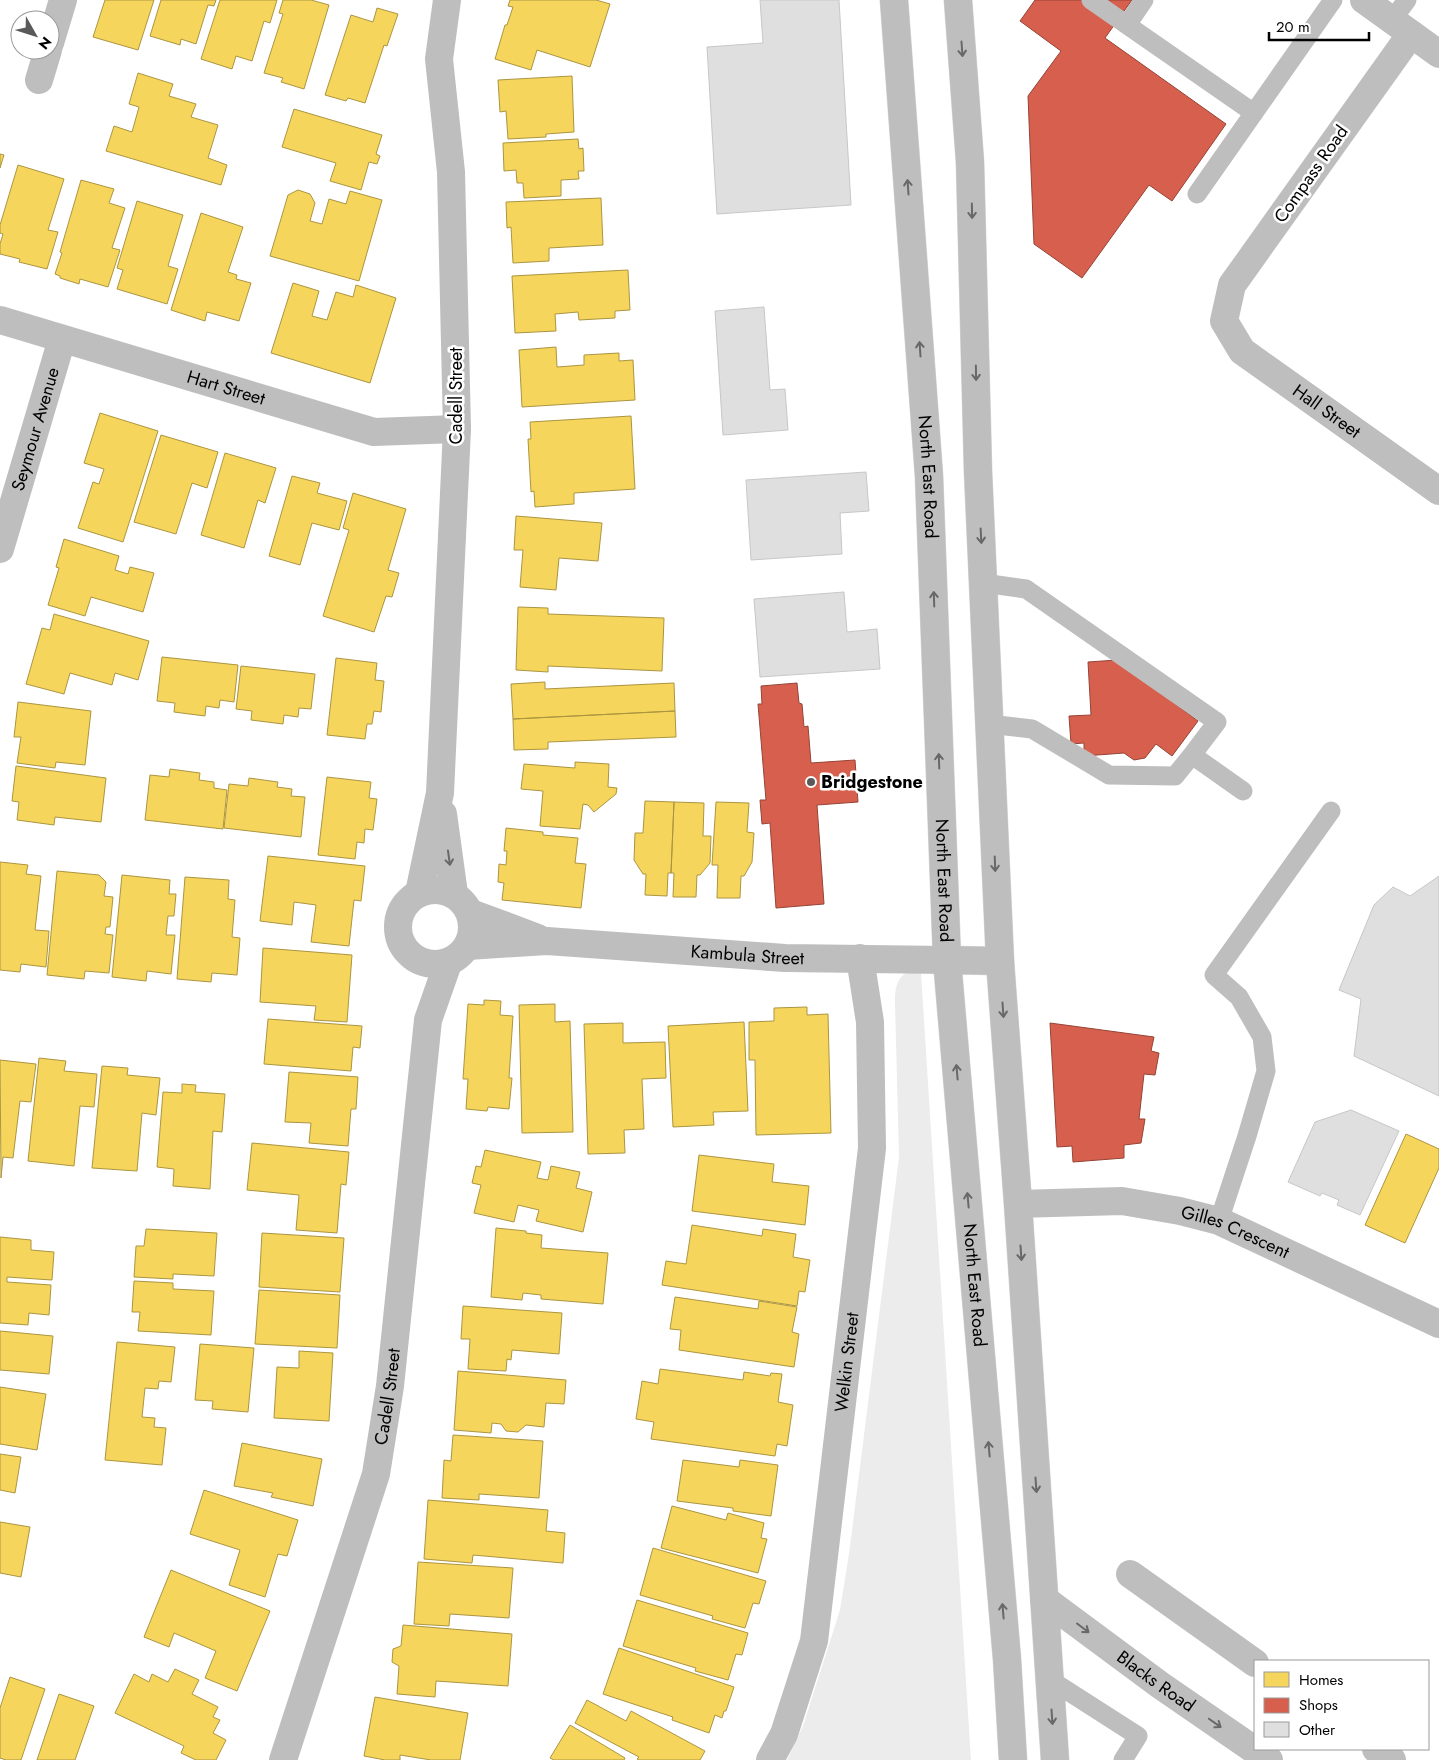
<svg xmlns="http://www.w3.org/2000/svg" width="1439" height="1760" font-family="Jost,sans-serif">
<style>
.green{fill:#ececec}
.homes{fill:#f6d55c;stroke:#ac9540}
.shops{fill:#d6604d;stroke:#964336}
.building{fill:#dfdfdf;stroke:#c7c7c7}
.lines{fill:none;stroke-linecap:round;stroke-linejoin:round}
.highway-casing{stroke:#dbdbdb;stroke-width:29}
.lane{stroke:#bebebe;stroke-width:19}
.street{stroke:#bebebe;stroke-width:28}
.highway{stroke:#bebebe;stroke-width:28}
.oneway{stroke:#686868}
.poi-dot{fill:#595959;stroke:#fff;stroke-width:2}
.labels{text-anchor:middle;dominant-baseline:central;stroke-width:5;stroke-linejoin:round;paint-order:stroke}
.street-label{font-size:18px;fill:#000;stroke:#fff}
.poi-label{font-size:18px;font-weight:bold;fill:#000;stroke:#fff;text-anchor:start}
</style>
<rect width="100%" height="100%" fill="#fff"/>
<path class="green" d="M910,971l11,2 50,787h-184l16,-34 37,-116 9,-56 50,-397 -4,-154c0,-14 1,-26 15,-32z"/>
<path class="homes" d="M105,0h49l-16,50 -45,-13z
M161,0h55l-2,6 -6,-1 -12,39 -15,-5 -1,6 -30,-9z
M220,0h57l-7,23 -6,-2 -12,40 -16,-5 -4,13 -31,-10z
M283,0h28l18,5 -25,84 -23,-7 2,-4 -19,-5 19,-59 -4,-1z
M510,0h86l14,4 -20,63 -53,-17 -6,20 -36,-11 10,-34h2l6,-18 -5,-1z
M377,8l21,6 -11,32 -3,-1 -19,58 -17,-5 -2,3 -21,-6 26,-80 22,7z
M138,73l35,11 -4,12 27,8 -5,13 27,8 -10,33 19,7 -6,20 -115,-34 8,-25 18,6 7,-25 -10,-3z
M572,76l2,56 -28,2v3l-38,2 -2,-28 -6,1 -2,-32z
M294,109l88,26 -6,19 4,2 -3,8 -8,-2 -8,28 -31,-9 6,-18 -54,-16z
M578,139l1,10 4,-1 1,23h-6l1,8 -18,1v16l-37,2 -1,-15h-6l-1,-13 -12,1 -1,-28z
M0,154l4,1 -4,13z
M18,165l46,14 -16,51 10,2 -11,37 -28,-7 1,-3 -20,-5v-10l3,-10 -3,-1v-8z
M81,180l33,9 -5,14 16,5 -13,40 8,2 -12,37 -28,-8 -1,5 -19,-6v-2l-5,-2 7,-21 -2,-1z
M298,190l12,4 5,9 -5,18 12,3 7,-25 17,5 4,-13 32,9 -23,81 -89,-25 18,-61z
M601,198l2,47 -54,3v13l-36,2 -2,-36 -4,1 -1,-26z
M137,201l46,14 -15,51 10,3 -11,35 -50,-15 6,-19 -6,-2z
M201,213l42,14 -15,45 9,3 -1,4 15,4 -12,38 -32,-9 -2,9 -34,-11z
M628,270l2,40 -15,1v7l-36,2 -1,-8 -23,2 1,17 -41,2 -3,-57z
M293,283l26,8 -7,25 15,4 9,-28 17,5 3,-12 40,13 -26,85 -99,-30z
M556,347l1,20 27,-2v-10l35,-2v8l14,-1 2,40 -113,7 -3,-57z
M100,413l58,18 -35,111 -45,-14 15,-46 6,2 5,-15 -20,-6z
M631,416l4,73 -61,4v11l-39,3 -1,-16 -3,1 -3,-53h3l-1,-17z
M161,435l57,17 -11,36 -15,-5 -16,51 -42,-12z
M225,453l51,15 -11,35 -7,-3 -14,48 -43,-13z
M292,476l28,7 -3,10 30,8 -8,29 -27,-7 -12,42 -31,-9z
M353,493l53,16 -18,61 11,3 -7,24 -6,-1 -12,36 -51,-16 26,-86 -6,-2z
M516,516l86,7 -4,38 -39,-3 -3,32 -36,-3 3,-37h-9z
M64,539l55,17 -4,14 13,4 2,-7 24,6 -11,39 -52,-15 -6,19 -37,-11 11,-37 -3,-1z
M518,607l30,1v6l116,4 -2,53 -114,-5v6l-32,-2z
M54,614l95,27 -11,39 -23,-7 -3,12 -42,-12 -6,21 -38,-10 16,-56 8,2z
M162,657l76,8 -4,37 -14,-2 -1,8 -13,-2 -1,10 -31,-4 1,-9 -18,-2z
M336,658l41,5 -2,17 9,1 -3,31 -7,-1 -2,13h-5l-2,15 -38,-4z
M241,666l74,8 -4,35 -12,-1 -1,9 -14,-2 -1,9 -32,-4 1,-9 -16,-2z
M545,682v7l129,-6 1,28 -162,8 -2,-35z
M18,702l73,9 -6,54 -29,-3 -1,6 -38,-5 4,-26h-7z
M675,711l1,26 -128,5v7l-34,1 -1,-31z
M575,762l34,2 -1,23 9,1 -1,6 -22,18 -6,-7 -5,-1 -3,25 -40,-3 3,-35 -22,-2 3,-25 51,4z
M16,766l90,12 -5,44 -46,-5 -1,8 -37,-5 2,-18 -7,-1z
M170,769l30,4 -1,7 15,2v6l13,2 -4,39 -78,-9 5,-45 19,2z
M327,777l44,5 -2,16 8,1 -4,31 -8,-1 -1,14 -7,-1 -2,17 -37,-4z
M249,778l29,4 -1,5 15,2 -1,7 14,1 -4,40 -77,-9 5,-44 19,2z
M645,801l29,1 -3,71h-3l-1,23 -22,-1 1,-21h-3l-9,-14 1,-27h8z
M674,802l30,1 -1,33h8l-1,27 -10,12h-3l-1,22h-23l1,-24h-3z
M716,802l33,1 -2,29 7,1 -2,29 -8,14h-3l-1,22h-23l1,-33h-6z
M506,828l37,4v3l35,3 -3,25 11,1 -5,44 -79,-8 2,-17 -6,-1 1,-18 7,1 1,-14h-3z
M268,856l97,10 -4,35 -7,-1 -5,46 -38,-4 5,-37 -22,-3 -2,23 -32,-4z
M0,862l28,3 -2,9 15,2 -6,54 14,1 -3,36 -25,-3 -1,8 -20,-2z
M57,871l42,4 7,7 -2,14 9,1 -3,30h-4l-1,7 8,1 -4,38 -24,-2 -1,8 -37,-4z
M122,875l48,5 -1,14h7l-2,22h-6l-2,19h9l-4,39 -24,-3 -1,10 -34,-4z
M185,877l44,3 -1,19 7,1 -3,37 8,1 -3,37 -25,-2 -1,9 -34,-3z
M263,948l89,7 -5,67 -33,-2 2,-14 -56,-4z
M484,1000l17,1 -1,14 13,1 -4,62h3l-3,31 -21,-2 -1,4 -21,-2 2,-30h-5l5,-75 16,1z
M555,1004v18l15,-1 3,111 -51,1 -3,-128z
M807,1007v8l21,-1 3,119 -75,2 -1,-75h-6v-38l25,-1v-13z
M268,1019l94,7 -2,22 -7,-1 -2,24 -87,-7z
M744,1022l4,89 -35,1 1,13 -41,2 -5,-101z
M623,1023v20l42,-1 1,36 -24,1 2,50 -20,1 1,23 -37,1 -4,-130z
M39,1058l27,3 -2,10 33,3 -3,33 -14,-1 -6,60 -46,-5z
M0,1060l36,4 -5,38 -11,-1 -7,57 -10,-1 -2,21z
M102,1066l26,2 -1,7 33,3 -4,37 -14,-2 -5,58 -45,-3z
M289,1072l69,5 -2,32h-5l-3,37 -39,-3 2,-20 -26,-1z
M182,1084l14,1 -1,7 30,2 -3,38 -9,-1 -3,58 -37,-3 1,-17 -17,-2 6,-75 19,1z
M1406,1134l33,15v19l-34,75 -40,-18z
M252,1143l97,9 -3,33 -5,-1 -4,49 -41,-3 3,-35 -52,-5z
M485,1150l56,12 -4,16 11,2 3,-14 29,6 -4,16 16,4 -9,40 -47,-11 3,-11 -21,-5 -4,17 -40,-9 7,-28 -9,-2 4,-17 5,1z
M699,1155l75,9 -2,18 37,4 -4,39 -113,-14z
M692,1225l70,11 1,-7 33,5 -3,23 17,3 -5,32 -6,-1 -2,15 -135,-21 4,-24 20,3z
M496,1228l30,3v2l16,2 -1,13 67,5 -5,51 -62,-5v-4l-18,-2 -1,7 -31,-3z
M146,1229l71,4 -3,43 -41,-2v5l-39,-2 2,-31h8z
M262,1233l82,5 -4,54 -81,-5z
M0,1237l31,3v10l23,2 -2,28 -45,-3v5l44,3 -2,30 -20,-2 -1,12 -28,-2z
M134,1281l39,2v6l41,2 -3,44 -73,-4 2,-19h-8z
M259,1290l81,5 -3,53 -82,-4z
M675,1297l83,12 1,-8 38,6 -5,25 7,2 -5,33 -115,-17 2,-20 -11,-1z
M463,1306l99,7 -3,41 -47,-4 -1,10 -4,-1 -1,12 -38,-2 2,-30h-9z
M0,1331l53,5 -4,38 -49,-4z
M117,1342l58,5 -4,35 -12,-1 -1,8 -13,-1 -3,29 13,1 -1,9 12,1 -4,37 -57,-5z
M200,1344l54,4 -6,64 -36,-3 1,-8 -18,-1z
M299,1351l34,2 -4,68 -55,-3 3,-51 22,1z
M660,1369l83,11 1,-8 26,4 1,-3 11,1 -4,28 15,3 -6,41 -10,-2 -2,12 -124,-17 3,-17 -18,-3 6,-38 16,3z
M458,1371l108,9 -2,24 -18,-1 -2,24 -18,-2 -8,7 -12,-1 -5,-7 -9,-1 -1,10 -37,-3z
M0,1387l46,7 -9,56 -37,-6z
M453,1435l90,6 -4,57 -60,-4v6l-37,-2 2,-38 7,1z
M242,1443l80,16 -9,47 -42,-9 2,-4 -39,-7z
M0,1454l21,3 -6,36 -15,-3z
M683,1460l56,7 1,-7 38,5 -7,51 -38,-5v-3l-56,-7z
M204,1490l94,30 -11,36 -9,-2 -13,43 -36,-12 11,-35 -50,-16z
M428,1500l120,10 -2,21 19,2 -2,30 -90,-8 -1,8 -48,-4z
M672,1506l54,14 2,-7 36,10 -3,15 6,1 -9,34 -97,-25z
M0,1522l30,5 -9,50 -21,-4z
M653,1548l113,33 -7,23 -6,-1 -8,25 -33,-9 1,-3 -73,-21z
M418,1562l95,6 -4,50 -59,-4 -1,12 -35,-2z
M171,1570l99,41 -33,80 -32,-13 11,-27 -42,-18 -5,14 -25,-10z
M637,1600l111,33 -6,22 -6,-1 -8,26 -33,-9 1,-3 -73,-22z
M403,1625l109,9 -4,52 -72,-5 -1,16 -38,-3 2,-28 -7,-4 1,-13 8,-3z
M619,1648l115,39 -8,24h-2l-2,7 -7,-3 -6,18 -37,-13 1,-3 -70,-23z
M175,1669l24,11 -7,14 26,13 -5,10 7,3 -7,13 13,7 -10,20h-20l-15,-7 3,-7 -69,-33 19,-39 15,8 3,-8 16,8z
M10,1677l35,12 -24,71h-15l-6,-2v-50z
M59,1694l35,12 -19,54h-38z
M375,1697l93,16 -8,47h-29l-31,-5v5h-15l-21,-4z
M587,1700l39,21 5,-10 74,40 -5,9h-61l-2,-1 2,-2 -64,-34z
M570,1725l55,33 -1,2h-70l-4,-2z"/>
<path class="shops" d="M1035,0h97l-27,38 121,86 -54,77 -23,-16 -67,93 -48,-34 -6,-148 33,-45 -41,-30z
M1117,660l81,61 -26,35 -16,-12 -11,14 -11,2 -10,-7 -40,3v-13l-13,1 -2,-28 22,-1 -3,-53z
M797,683l2,20 3,1 2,23 4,-1 3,37 44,-3 3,42 -41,3 7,99 -48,4 -6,-85 -8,1 -2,-24h6l-8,-96h4l-1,-18z
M1050,1023l104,14 -3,14 8,2 -4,22 -11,-1 -5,45h6l-4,24 -17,2v13l-51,4 -1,-16 -15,1z"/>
<path class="building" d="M760,0h79l12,205 -134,9 -10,-167 56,-4z
M764,307l6,83 15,-1 3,41 -65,5 -8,-124z
M866,472l3,39 -29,2 2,41 -91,6 -5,-80z
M844,592l3,40 30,-3 3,40 -120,8 -6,-78z
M1439,876v220l-85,-40 7,-57 -22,-9 35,-85 19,-18 17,9z
M1351,1110l48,21 -39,84 -23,-10 2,-5 -17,-7 -2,3 -32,-14 27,-60z"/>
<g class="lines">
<defs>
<g id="highway">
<path id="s9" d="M894,0l35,476 18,484 60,699 6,101"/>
<path d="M958,0l12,162 8,309 22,490 18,243 37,556"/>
<path d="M947,960l53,1"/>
</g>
</defs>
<use href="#highway" class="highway-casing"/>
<path class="lane" d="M1091,0l163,113
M1392,20l15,-20
M1127,25l17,-25
M1197,194l136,-194
M983,583l43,6 191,133 -25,33 51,36
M989,724l43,5 77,46 66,1 17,-21
M1219,1221l28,-85 19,-65 -4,-34 -23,-40 -25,-22 117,-164
M1049,1679l89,57 -15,24"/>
<g class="street">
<path d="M1364,0l75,54"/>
<path id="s1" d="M1411,34l-179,251 -8,36 18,30 197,140"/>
<path d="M50,43l13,-43"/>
<path d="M39,80l9,-30"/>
<path id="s2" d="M0,320l374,112 83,-3"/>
<path id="s3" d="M0,549l62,-210"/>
<path d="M443,814l11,80"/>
<circle cx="435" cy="927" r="37"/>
<path d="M419,893l21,-100 17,-364 -6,-257 -12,-113 8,-59"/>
<path d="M471,913l67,25"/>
<path id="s4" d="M468,946l79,-5 238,17 162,2"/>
<path id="s5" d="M1018,1204l104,-3 58,10 39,10 220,103"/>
<path d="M1130,1574l125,89"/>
<path id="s6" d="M1044,1599l116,86 109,75"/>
<path d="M1376,1749l16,11"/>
<path id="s7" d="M283,1760l93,-286 14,-88 38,-366 20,-57"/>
<path id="s8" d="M770,1760l14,-26 30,-93 58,-493 -2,-126 -10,-64"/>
</g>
<use href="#highway" class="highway"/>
</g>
<defs><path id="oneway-shaft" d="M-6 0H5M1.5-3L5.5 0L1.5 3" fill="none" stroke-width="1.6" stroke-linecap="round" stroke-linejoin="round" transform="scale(1.25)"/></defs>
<g class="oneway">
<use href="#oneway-shaft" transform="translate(962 49) rotate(86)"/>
<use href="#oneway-shaft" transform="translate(908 187) rotate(-94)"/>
<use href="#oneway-shaft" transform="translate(972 211) rotate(89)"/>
<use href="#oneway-shaft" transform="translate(920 349) rotate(-94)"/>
<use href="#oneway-shaft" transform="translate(976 373) rotate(89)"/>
<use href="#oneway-shaft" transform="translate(981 536) rotate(87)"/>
<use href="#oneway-shaft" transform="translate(934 599) rotate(-92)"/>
<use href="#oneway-shaft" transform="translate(939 761) rotate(-92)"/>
<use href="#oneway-shaft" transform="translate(449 858) rotate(82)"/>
<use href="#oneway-shaft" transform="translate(995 864) rotate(88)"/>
<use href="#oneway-shaft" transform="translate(1003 1010) rotate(86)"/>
<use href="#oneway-shaft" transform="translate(957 1072) rotate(-95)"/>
<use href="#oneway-shaft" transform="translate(968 1200) rotate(-95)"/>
<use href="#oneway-shaft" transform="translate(1021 1253) rotate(86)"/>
<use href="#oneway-shaft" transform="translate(989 1449) rotate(-95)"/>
<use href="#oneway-shaft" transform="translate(1036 1485) rotate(86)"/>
<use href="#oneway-shaft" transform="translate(1003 1611) rotate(-95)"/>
<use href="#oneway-shaft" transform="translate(1083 1628) rotate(37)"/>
<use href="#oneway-shaft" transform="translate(1052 1717) rotate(86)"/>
<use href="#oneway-shaft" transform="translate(1215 1723) rotate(35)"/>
</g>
<circle class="poi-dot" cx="811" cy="782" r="5"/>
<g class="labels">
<g class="street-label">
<text transform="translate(1311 174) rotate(-55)">Compass Road</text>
<text stroke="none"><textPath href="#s2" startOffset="236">Hart Street</textPath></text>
<text transform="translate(456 396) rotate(-90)">Cadell Street</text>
<text stroke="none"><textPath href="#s1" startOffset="484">Hall Street</textPath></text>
<text stroke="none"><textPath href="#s3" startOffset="125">Seymour Avenue</textPath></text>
<text stroke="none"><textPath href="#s9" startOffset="478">North East Road</textPath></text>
<text stroke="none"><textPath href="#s9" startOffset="882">North East Road</textPath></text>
<text stroke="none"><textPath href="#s4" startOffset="280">Kambula Street</textPath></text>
<text stroke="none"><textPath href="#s5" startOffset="222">Gilles Crescent</textPath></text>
<text stroke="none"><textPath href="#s9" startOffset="1288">North East Road</textPath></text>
<text stroke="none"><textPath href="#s8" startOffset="408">Welkin Street</textPath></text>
<text stroke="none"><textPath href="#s7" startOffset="379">Cadell Street</textPath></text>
<text stroke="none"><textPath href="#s6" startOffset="139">Blacks Road</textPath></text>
</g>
<g class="poi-label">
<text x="821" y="782">Bridgestone</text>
</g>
</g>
<rect x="1254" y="1660" width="175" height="90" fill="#ffffff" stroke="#999999"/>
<rect x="1264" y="1672" width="25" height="15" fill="#f6d55c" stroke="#999999"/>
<text x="1299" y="1685" font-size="15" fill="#000000">Homes</text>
<rect x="1264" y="1698" width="25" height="15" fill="#d6604d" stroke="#999999"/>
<text x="1299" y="1710" font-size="15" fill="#000000">Shops</text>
<rect x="1264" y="1722" width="25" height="15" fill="#dfdfdf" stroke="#999999"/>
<text x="1299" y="1735" font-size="15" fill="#000000">Other</text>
<g transform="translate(35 35) rotate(129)"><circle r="24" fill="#ffffff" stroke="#999999"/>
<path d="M0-4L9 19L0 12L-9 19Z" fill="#595959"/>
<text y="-8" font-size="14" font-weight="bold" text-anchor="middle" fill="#000000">N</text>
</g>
<path d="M1269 32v8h100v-8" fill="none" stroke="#000000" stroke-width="2.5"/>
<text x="1276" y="32" font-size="15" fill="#000000" stroke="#ffffff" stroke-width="4" paint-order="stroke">20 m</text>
</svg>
